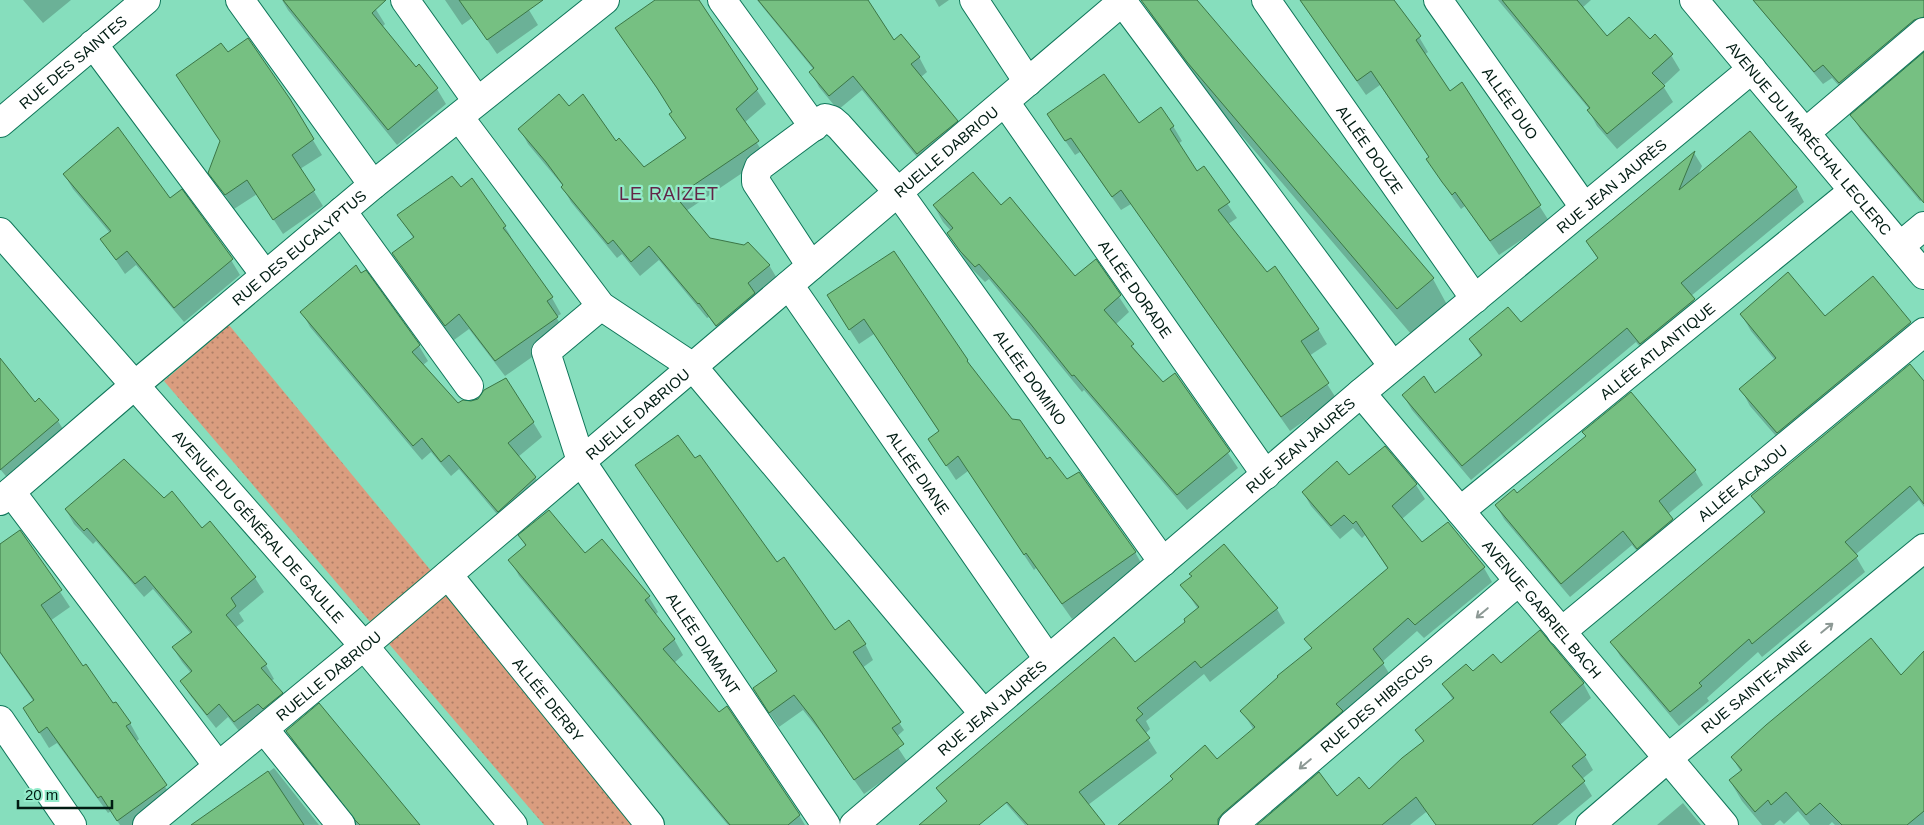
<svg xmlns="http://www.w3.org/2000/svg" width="1924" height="825" font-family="Helvetica,sans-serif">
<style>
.park{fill:url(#park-dots)}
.shadow{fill:#0003}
.building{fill:#76c082;stroke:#3b7646}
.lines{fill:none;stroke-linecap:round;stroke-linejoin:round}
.minor-casing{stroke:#0f765a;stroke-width:30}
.major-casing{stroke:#0f765a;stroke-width:30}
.minor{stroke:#fff;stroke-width:28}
.major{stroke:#fff;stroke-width:28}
.oneway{stroke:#8d9995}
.labels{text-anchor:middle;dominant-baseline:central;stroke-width:4.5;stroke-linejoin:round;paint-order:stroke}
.street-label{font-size:15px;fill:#011c13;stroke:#93ebca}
.quarter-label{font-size:18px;letter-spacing:1px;fill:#632548;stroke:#93ebca}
</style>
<defs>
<pattern id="park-dots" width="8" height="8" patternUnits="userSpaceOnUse" patternTransform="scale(1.25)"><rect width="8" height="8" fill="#da9d7f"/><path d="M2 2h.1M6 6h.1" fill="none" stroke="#ae7f67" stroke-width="1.8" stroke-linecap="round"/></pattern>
</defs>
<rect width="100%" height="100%" fill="#86debd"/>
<path class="park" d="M229,325l411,500h-96l-380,-444z"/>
<path class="shadow" d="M23,0h48l-28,23z
M282,0h88l15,24 -3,3 34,41 3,-2 18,23 9,15 -49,41 -109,-135z
M445,0h78l15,25 -41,29 -25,-36 -10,7z
M658,0h39l69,104 -22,19 22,34 -80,54 23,28 60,26 9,15 -53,60 -16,-23 -2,1 -48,-58 -19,16 -18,-22 -5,4 -46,-56 -8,-14 1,-1 -36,-43 -8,-15 96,14 28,25 42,-29 -15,-24 2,-2 -56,-85z
M757,0h109l28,42 25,15 8,15 -6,5 36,44 8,15 -39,32 -64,-78 -24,20 -19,-23 -8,-15 3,-2z
M935,0h14l-10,7z
M1148,0h47l238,279 18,33 -34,29 -210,-246 -44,-59 -19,-33z
M1300,0h93l26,37 9,15 -4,3 26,38 12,-9 87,137 -50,34 -34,-49 -4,3 -8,-11 -25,-39 2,-1 -50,-73 -14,10z
M1498,0h93l-9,8 25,30 43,2 21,15 9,15 -17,16 10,16 -56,47 -20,-23 -8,-15 1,-1z
M1753,0h171v32l-76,64 -16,-18 -9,6z
M227,54l61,45 34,56 -22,14 23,37 -40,28 -26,-40 -23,15 -24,-37 11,-30z
M1924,54v144l-4,3 -60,-72 -8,-14z
M1139,124l34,2 9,15 -4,3 19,29 6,-5 34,50 -9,6 39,50 51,55 9,15 -18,12 27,42 -46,33 -159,-227 -10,6 -41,-58 -5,3 -18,-26z
M1694,153l8,13 -4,9 98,12 8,15 -113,94 12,18 -54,44 -13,-16 -165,138 -59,-70 -9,-15h32l46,-38 -11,-18 50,-15 78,-65 -11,-17z
M64,174l106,26 61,60 9,15 -56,47 -48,-57 -11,9 -23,-34 8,-7 -37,-44z
M460,189l45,38 9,15 -2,1 40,55 9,16 -5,3 10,16 -61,43 -36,-47 -15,11 -51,-71 -9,-15 20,-15 -16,-24z
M934,206h67l74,72 20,-17 34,51 -14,13 48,59 12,-10 63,94 -51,42 -103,-120 -2,2 -93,-113 -4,3 -15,-15 -22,-34 3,-2 -8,-9z
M365,272l54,74 9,15 -5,4 35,40 13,-2 62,19 9,15 -24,20 17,20 9,15 -37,34 -48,-57 -8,7 -20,-24 -9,8 -112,-133 -8,-15z
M1873,278l37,45 9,17 -132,109 -37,-43 -9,-17 34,-29 -24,-29 -10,-17 84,4z
M828,296l139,64 7,11 37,49 36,41 88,91 9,16 -72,51 -36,-51 -2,2 -66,-99 -12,9 -27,-41 11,-6 -66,-99 -15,10z
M0,360l35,43 4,-3 19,21 8,13 -56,47 -10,-12z
M1924,381v126l-5,-7 -64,55 10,17 -103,85 -4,-5 -51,46 2,3 -30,25 -59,-70 -8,-14 152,-128 -12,-18z
M1385,448l31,37 9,14 -23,20 20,24 62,25 8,14 -68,56 -7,-7 -35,31 10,16 -158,147h-114l54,-45 -3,-4 46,-16 37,-30 -12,-19 70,-62 -6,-10 82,-70 -23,-34 -3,3 -9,-10 -13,11 -29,-33 -8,-14 46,-15z
M636,465l141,98 58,69 30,12 8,16 -11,8 42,62 -11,10 15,23 -44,31 -42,-60 -19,-24 -24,17 -16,-23 15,-32z
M1695,471l8,14 -35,29 12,20 -34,28 -14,-17 -62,52 -66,-78 -8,-14 21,-10z
M164,499l38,30 8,-7 45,56 9,14 -25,21 5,8 -9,7 31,37 8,14 -3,2 11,13 8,14 -43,33 -19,-24 -12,11 -26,-33 -9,-14 10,-8 -9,-11 -9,-14 18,-14 -38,-45 -9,8 -48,-56 -3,3 -19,-20 -8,-14z
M20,531l50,76 -20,14 33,47 47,55 9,16 -3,3 39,60 -32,23h-23l-9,-14 -3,2 -51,-70 -8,5 -15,-24v-22l-34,-49v-108z
M520,536l65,19 17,-14 47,56 9,15 -3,3 19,24 9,16 -9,8 125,152 6,10h-77l-209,-249 -9,-16 16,-13z
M1182,585l95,24 8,14 -75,59 -6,-8 -58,47 4,8 -5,5 12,19 -69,52 15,20h-78l-46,-52 156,-110 52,-41 11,-13z
M1501,665l82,18 8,15 -31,27 25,31 8,14 -11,9 10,17 -35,29h-100l70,-94 -117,94h-151l78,-28 32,-6 55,-48 -7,-13 36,-30 -9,-15 28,-12z
M1924,666v159h-89l-3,-3 -3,3h-19l-12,-14 -14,13 -4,-4 -6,5h-12l-20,-24 -12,-20 11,-9 -9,-15z
M287,731l132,94h-65l-48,-61z
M274,768l45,57h-121l-1,-2z
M1683,803l18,22h-44z"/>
<path class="building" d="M283,0h103l-14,13 44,54 3,-3 19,24 -50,42z
M459,0h84l-56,40z
M655,0h44l59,89 -22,20 23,32 -83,56 34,41 34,7 4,-3 22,23 -22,18 7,10 -39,33 -17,-23 -1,1 -49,-58 -18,16 -18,-22 -5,4 -47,-57 2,-2 -17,-23 -28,-33 41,-35 10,12 14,-12 33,47 3,-3 25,29 42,-29 -17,-24 3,-2 -15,-24 -42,-60z
M758,0h110l26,40 7,-6 19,23 -9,7 47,57 -41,33 -64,-78 -24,20 -20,-24 5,-4z
M1141,0h56l237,278 -37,31 -210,-247z
M1300,0h94l27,36 -5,4 34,51 12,-9 79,123 -51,36 -35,-49 -3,3 -10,-13 -16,-23 3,-2 -58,-86 -14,10z
M1502,0h75l30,36 22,-19 21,22 5,-5 18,20 -21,19 13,13 -58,48 -20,-24 3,-2z
M1753,0h171v17l-10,3 -75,63 -16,-18 -9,7z
M248,38l42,61 24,40 -22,16 23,35 -42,30 -26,-40 -22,15 -17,-22 12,-32 -44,-66 45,-32 7,9z
M1924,52v151l-74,-88z
M1104,74l35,49 22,-16 13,19 -4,3 27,42 7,-5 26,36 -12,8 49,62 8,-6 44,63 -18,12 28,42 -48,34 -160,-227 -9,7 -41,-59 -6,3 -18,-27z
M118,127l52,71 12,-9 51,70 -59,49 -47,-57 -11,9 -16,-21 11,-8 -48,-57z
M1750,131l47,56 -116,96 14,16 -55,45 -13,-16 -165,138 -60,-71 22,-19 11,17 47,-38 -13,-16 39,-32 13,15 77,-64 -12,-17 27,-22 82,-68 -16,39z
M973,172l28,33 9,-8 65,79 21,-17 25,36 -17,15 30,34 -3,2 32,36 12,-9 55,78 -53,44 -103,-120 -2,1 -43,-54 -50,-58 -4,3 -15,-16 -13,-18 6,-5 -20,-23z
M452,176l9,11 11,-9 34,48 -3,2 5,6 45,63 -6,4 11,16 -63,44 -36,-47 -14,12 -53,-73 22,-16 -17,-22z
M894,251l74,109 -1,1 45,58 8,1 27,39 3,-2 17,22 12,-7 57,80 -74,52 -36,-51 -2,2 -66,-99 -12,10 -18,-27 11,-8 -75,-112 -15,11 -22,-35z
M356,265l5,8 5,-3 54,75 -8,7 46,51 5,-3 8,1 7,-2 6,-9 22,-12 28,44 -26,21 28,34 -38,35 -49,-57 -8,7 -19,-24 -9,8 -113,-134z
M1788,272l37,44 48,-40 38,46 -134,111 -38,-44 37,-31 -36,-44z
M0,358l35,44 4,-4 20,22 -59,50z
M1910,364l14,17v123l-14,-18 -65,56 13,14 -106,88 -3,-5 -50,44 3,3 -32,26 -60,-70 155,-130 -14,-16z
M1631,392l65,78 -37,31 14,18 -36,30 -14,-18 -62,53 -66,-79 19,-16 3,4 69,-57 -4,-4z
M678,435l17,23 5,-3 77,107 7,-5 51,73 14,-10 17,24 -13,8 48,70 -9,6 12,16 -50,36 -42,-62 -18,-23 -25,18 -16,-25 24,-17 -142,-206z
M1385,446l32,38 -25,22 30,36 26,-20 37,45 -70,58 -7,-7 -35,31 11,14 -48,41 7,7 -120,102 -5,6v6h-100l55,-46 -3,-3 35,-31 12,14 38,-32 -15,-16 38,-34 -1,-1 35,-28 -8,-9 84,-71 -32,-47 -3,3 -9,-9 -13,11 -29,-34 35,-31 12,14z
M124,459l40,39 8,-7 30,37 8,-7 46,56 -25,21 5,8 -10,9 41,49 -6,4 22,25 -20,16 -5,-5 -24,18 -15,-18 -12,11 -27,-34 12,-10 -20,-24 20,-15 -47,-56 -10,8 -48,-56 -3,3 -19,-22z
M549,510l36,43 17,-14 48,57 -5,4 30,39 -12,10 56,63 8,-6 73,109 -12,10h-58l-222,-265 18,-15 -8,-10z
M20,530l42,60 -21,15 42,61 3,-2 27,39 3,-1 15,21 -5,3 41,59 -50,36 -16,-25 -3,2 -51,-71 -8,6 -16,-25 11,-8 -34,-48v-108z
M1224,544l54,64 -77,60 -6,-7 -58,47 6,6 -7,6 14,18 -71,54 26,33h-77l-21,-23 -28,23h-60l28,-24 -11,-13 178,-151 21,25 50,-40 -1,-3 15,-12 -19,-22 12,-9 -3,-2z
M1540,630l44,53 -34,29 36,43 -14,11 13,15 -53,44h-96l-20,-28 -34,28h-125l62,-53 18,24 22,-19 10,12 33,-31 22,-17 -9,-11 39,-32 -12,-14 24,-20 7,7 20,-17 8,9z
M1871,638l30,37 23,-24v160l-17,14h-65l-22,-22 -14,12 -20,-23 -15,13 -3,-5 -13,12 -26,-32 13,-10 -11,-13 35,-32z
M319,703l101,122h-60l-5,-5 -69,-89z
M268,771l36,54h-113z"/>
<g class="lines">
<defs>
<g id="minor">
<path d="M240,0l133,185"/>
<path d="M405,0l72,101"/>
<path d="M722,0l92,127"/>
<path d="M974,0l54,82"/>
<path id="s1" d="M1266,0l209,299"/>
<path id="s2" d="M1438,0l146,207"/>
<path id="s3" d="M1694,0l230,275"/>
<path d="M1122,1l271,365"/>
<path d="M93,44l172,231"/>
<path id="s4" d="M1005,102l261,373"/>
<path d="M459,117l142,189 92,61 291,347"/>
<path id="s5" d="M0,123l146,-123"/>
<path d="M1805,133l119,-101"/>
<path d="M342,211l127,175"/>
<path d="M1900,246l24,-20"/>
<path id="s6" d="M811,266l-55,-84v-7l3,-8 66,-49 7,2 7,6 59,66 265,370"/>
<path id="s7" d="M789,285l259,374"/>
<path id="s8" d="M601,306l-55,46 35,109 245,364"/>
<path id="s9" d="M1361,393l363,432"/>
<path d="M11,492l207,274"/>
<path id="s10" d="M0,501l135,-116 238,-200 232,-185"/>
<path id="s11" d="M1460,511l393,-320"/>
<path id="s12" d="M448,575l202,250"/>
<path id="s13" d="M1561,632l363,-300"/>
<path d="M0,720l72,105"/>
<path d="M264,729l77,96"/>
<path id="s14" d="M147,825l217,-179 760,-646"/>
<path id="s15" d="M854,825l507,-432 391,-324"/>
<path id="s16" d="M1233,825l286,-244"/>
<path id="s17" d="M1590,825l78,-67 256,-210"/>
</g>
<g id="major">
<path id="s18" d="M0,232l364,414 149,179"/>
</g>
</defs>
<use href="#minor" class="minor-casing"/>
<use href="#major" class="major-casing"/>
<use href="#minor" class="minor"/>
<use href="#major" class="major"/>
</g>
<defs><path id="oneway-shaft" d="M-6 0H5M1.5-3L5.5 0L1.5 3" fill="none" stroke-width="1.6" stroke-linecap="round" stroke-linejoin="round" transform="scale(1.25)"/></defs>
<g class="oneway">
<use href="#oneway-shaft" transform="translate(1482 613) rotate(140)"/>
<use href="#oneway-shaft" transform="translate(1827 628) rotate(-39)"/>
<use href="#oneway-shaft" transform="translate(1305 764) rotate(140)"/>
</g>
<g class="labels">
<g class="street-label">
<text stroke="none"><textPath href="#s5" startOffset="95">RUE DES SAINTES</textPath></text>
<text stroke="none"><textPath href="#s2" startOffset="126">ALLÉE DUO</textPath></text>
<text stroke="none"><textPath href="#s3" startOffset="180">AVENUE DU MARÉCHAL LECLERC</textPath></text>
<text stroke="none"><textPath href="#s1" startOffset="182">ALLÉE DOUZE</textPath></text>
<text stroke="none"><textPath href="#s14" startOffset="1045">RUELLE DABRIOU</textPath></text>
<text stroke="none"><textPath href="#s15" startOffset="991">RUE JEAN JAURÈS</textPath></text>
<text stroke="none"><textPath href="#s10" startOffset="392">RUE DES EUCALYPTUS</textPath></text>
<text stroke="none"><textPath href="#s4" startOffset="228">ALLÉE DORADE</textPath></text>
<text stroke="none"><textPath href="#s11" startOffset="254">ALLÉE ATLANTIQUE</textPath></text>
<text stroke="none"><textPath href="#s6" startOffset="531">ALLÉE DOMINO</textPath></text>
<text stroke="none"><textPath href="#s14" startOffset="640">RUELLE DABRIOU</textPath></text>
<text stroke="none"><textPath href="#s15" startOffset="586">RUE JEAN JAURÈS</textPath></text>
<text stroke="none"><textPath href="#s7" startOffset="228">ALLÉE DIANE</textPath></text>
<text stroke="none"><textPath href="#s13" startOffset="235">ALLÉE ACAJOU</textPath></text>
<text stroke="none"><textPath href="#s18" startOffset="392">AVENUE DU GÉNÉRAL DE GAULLE</textPath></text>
<text stroke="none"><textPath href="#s9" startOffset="282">AVENUE GABRIEL BACH</textPath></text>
<text stroke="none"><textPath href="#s8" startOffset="406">ALLÉE DIAMANT</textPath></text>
<text stroke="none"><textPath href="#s14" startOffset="235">RUELLE DABRIOU</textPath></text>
<text stroke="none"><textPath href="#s17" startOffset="216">RUE SAINTE-ANNE</textPath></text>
<text stroke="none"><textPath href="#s12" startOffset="160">ALLÉE DERBY</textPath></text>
<text stroke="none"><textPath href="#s16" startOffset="188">RUE DES HIBISCUS</textPath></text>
<text stroke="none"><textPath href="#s15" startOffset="181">RUE JEAN JAURÈS</textPath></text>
</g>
<g class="quarter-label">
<text x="669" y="194">LE RAIZET</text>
</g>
</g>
<path d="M18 800v8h94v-8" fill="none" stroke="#011c13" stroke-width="2.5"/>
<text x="25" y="800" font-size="15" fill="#011c13" stroke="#93ebca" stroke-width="4" paint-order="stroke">20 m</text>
</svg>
